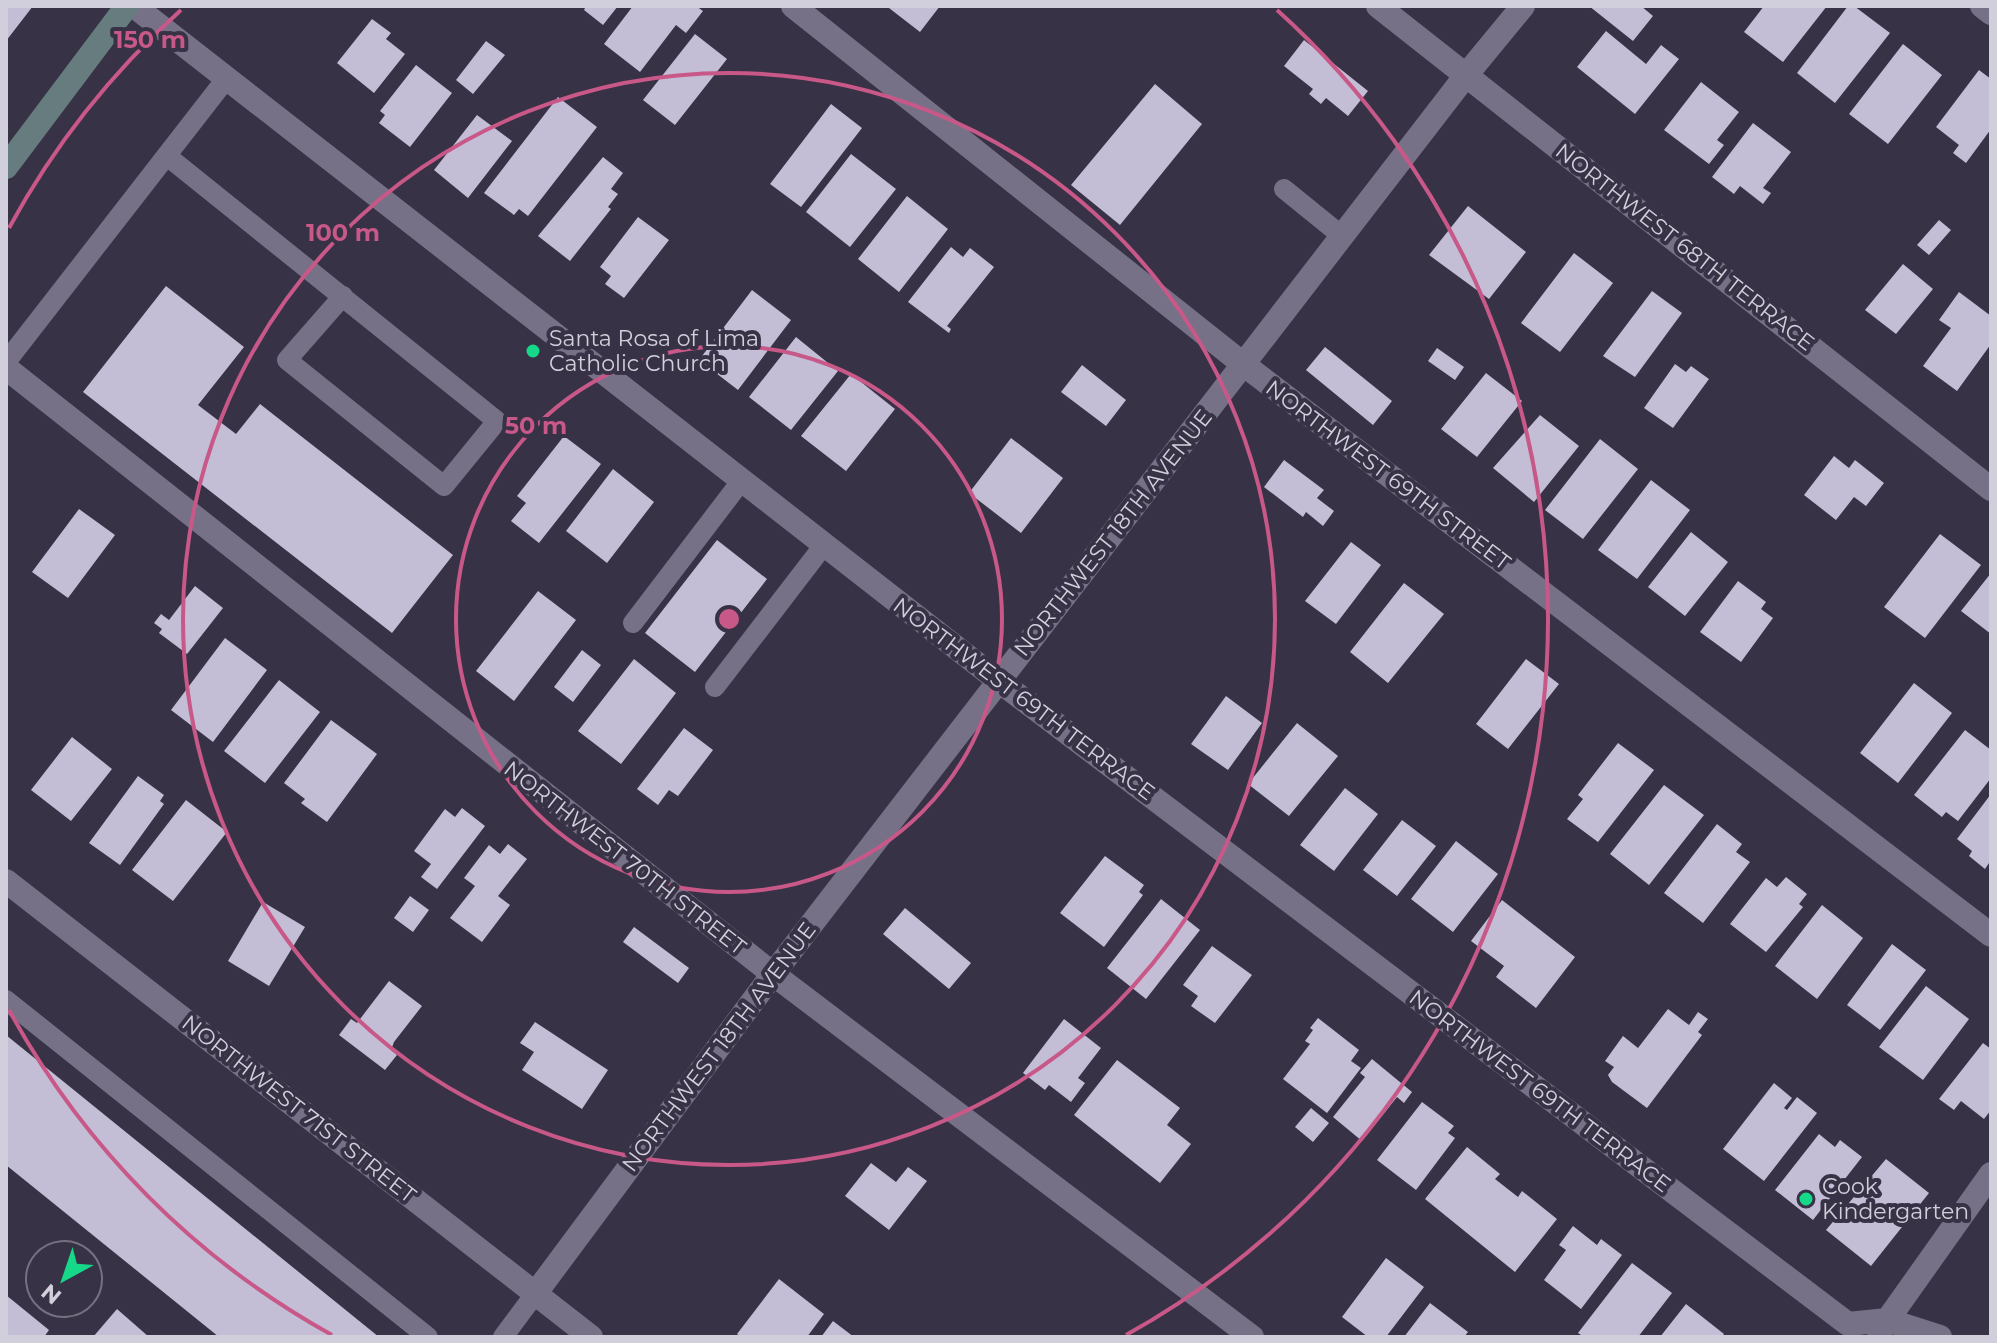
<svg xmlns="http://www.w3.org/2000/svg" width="1997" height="1343" font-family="Montserrat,sans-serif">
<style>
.building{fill:#c3bdd5}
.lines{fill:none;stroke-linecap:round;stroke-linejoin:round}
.service{stroke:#777187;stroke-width:20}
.minor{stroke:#777187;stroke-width:24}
.tertiary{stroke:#777187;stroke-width:24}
.secondary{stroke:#677c7e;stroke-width:24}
.ring{fill:none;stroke:#c85888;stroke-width:4}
.poi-dot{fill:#15d989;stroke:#373245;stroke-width:3}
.labels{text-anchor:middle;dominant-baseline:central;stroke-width:8;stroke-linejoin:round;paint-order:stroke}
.street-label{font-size:22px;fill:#d2cfdc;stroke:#373245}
.poi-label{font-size:22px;fill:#d2cfdc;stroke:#373245;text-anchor:start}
.centre{fill:#c85888;stroke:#373245;stroke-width:4}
.ring-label{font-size:24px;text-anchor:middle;font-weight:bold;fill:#c85888;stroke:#373245;stroke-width:8;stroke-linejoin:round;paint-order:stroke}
</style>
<rect width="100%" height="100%" fill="#373245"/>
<path class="building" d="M6,6h27l-27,35z
M586,6h32l-15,19 -19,-15z
M633,6h63l7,5 -17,22 -10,-8 -36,47 -36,-28z
M891,6h49l-20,26 -31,-24z
M1589,6h52l12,10 -20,25z
M1764,6h63l-44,56 -39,-30z
M1848,6h6l36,27 -55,70 -38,-30z
M372,19l19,14 -5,6 19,15 -31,39 -37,-30z
M1606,31l40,33 15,-19 18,14 -44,55 -58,-47z
M695,34l32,25 -52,66 -32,-25z
M1304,40l64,51 -20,25 -22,-18 -5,6 -12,-10 4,-5 -29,-23z
M486,41l19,14 -32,39 -17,-14z
M1903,44l39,31 -54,69 -39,-30z
M416,65l36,28 -42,54 -31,-24 6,-8 -5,-4z
M1979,70l12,9v50l-25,34 -13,-10 6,-8 -23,-18z
M1701,82l38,30 -22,28 7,5 -15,19 -45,-34z
M1155,84l47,40 -82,101 -49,-40z
M558,97l39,30 -69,89 -9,-7 -5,6 -30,-22z
M831,104l31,24 -61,79 -31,-23z
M477,115l35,26 -44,57 -34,-28z
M1753,123l38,29 -28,36 8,5 -8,11 -23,-18 -6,8 -22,-17z
M851,154l45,35 -46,58 -44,-35z
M603,157l20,16 -12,16 7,5 -10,13 3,2 -41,52 -32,-25z
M907,196l41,33 -49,63 -41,-33z
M1468,206l58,46 -37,47 -60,-44z
M638,217l31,23 -45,58 -19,-14 6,-8 -11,-9z
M1939,220l12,10 -22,25 -12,-10z
M951,247l12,10 7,-9 24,19 -47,59 4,3 -2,4 -41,-31z
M1574,253l39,30 -53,69 -39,-29z
M1903,264l30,25 -37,45 -31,-24z
M166,286l78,61 -46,58 38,29 24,-30 193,151 -61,78 -309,-241z
M752,290l39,30 -53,70 -39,-30z
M1652,291l30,22 -47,64 -32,-21z
M1959,292l32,24v28l-34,47 -34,-25 28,-38 -12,-8z
M796,337l42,34 -47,59 -42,-33z
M1325,347l67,54 -19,24 -67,-55z
M1437,348l27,19 -9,13 -27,-19z
M1675,364l11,8 5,-6 18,13 -36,49 -29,-20z
M1082,365l44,35 -20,26 -45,-34z
M1486,373l36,28 -45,56 -36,-28z
M851,374l44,35 -49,62 -45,-35z
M1540,415l39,31 -45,56 -41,-34z
M564,436l37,28 -62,79 -28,-22 15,-18 -9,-7z
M1011,438l52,40 -42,55 -52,-40z
M1600,439l38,30 -55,70 -38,-29z
M1834,456l15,12 6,-8 29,23 -18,23 -12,-9 -18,23 -32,-25z
M1284,460l40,30 -7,8 17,13 -11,15 -17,-14 -3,5 -39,-30z
M613,469l41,33 -47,61 -41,-32z
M1651,480l39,30 -53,69 -39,-29z
M79,509l36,26 -47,63 -36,-26z
M1691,532l37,30 -43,54 -37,-29z
M1940,534l41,31 -56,73 -41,-31z
M717,540l50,39 -72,93 -50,-39z
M1351,542l30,23 -45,59 -31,-23z
M1991,573v61l-30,-23z
M1738,581l28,21 -5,7 12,9 -32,44 -41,-30z
M1404,583l40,31 -56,69 -38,-31z
M195,586l28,22 -36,46 -28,-21 3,-4 -8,-6 7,-9 8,6z
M538,591l38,29 -62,81 -38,-30z
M225,638l42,32 -54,72 -42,-32z
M582,650l19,15 -28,37 -19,-15z
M634,659l42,34 -55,71 -43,-33z
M1526,659l33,25 -51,65 -32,-25z
M279,680l41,32 -55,71 -41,-32z
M1914,683l38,30 -54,70 -38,-30z
M1226,696l36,27 -34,47 -37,-26z
M331,720l46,34 -50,68 -26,-19 4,-4 -21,-16z
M1297,723l41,33 -49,60 -41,-32z
M684,728l29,22 -35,46 -9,-6 -11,15 -21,-16z
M1965,730l26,20v28l-33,43 -12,-9 -4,5 -28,-22z
M72,737l40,32 -41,52 -40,-31z
M1618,743l36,27 -56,72 -31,-23 16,-20 -5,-4z
M138,776l26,19 -4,6 4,3 -44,61 -31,-22z
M1664,785l40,30 -55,70 -39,-31z
M1345,788l33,26 -44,57 -34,-26z
M1991,794v66l-6,9 -16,-13 3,-5 -15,-12z
M186,800l41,32 -54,69 -41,-31z
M462,808l23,18 -48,63 -16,-12 10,-13 -17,-13 31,-42 10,8z
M1402,820l34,26 -39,50 -34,-26z
M1717,824l25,20 -6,8 14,10 -47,61 -39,-30z
M1456,841l42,33 -45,58 -42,-33z
M508,844l19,15 -29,37 12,9 -28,37 -32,-24 25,-32 -11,-8 25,-33 11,9z
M1105,856l39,29 -5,7 4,3 -39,52 -44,-34z
M1786,877l21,17 -8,10 4,3 -37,45 -36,-28 36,-46 11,9z
M410,896l19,14 -16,22 -19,-14z
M1161,899l39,31 -54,69 -39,-31z
M1502,900l73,57 -39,51 -40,-31 8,-11 -33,-25z
M263,902l42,25 -36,59 -41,-25z
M1822,905l41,33 -46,61 -42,-33z
M905,908l66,55 -22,26 -66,-55z
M634,927l55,41 -11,15 -55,-41z
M1892,944l34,26 -46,60 -33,-25z
M1212,946l40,29 -37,48 -24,-17 7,-10 -15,-11z
M389,981l33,25 -28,36 -3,8 6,5 -12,15 -46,-35 12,-16 6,4z
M1926,986l43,33 -46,61 -44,-33z
M1668,1009l21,16 9,-13 10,7 -10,13 4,3 -55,73 -35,-26 -4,-7 6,-8 -9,-6 18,-25 15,12z
M1318,1018l41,32 -8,11 10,7 -34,45 -44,-34 27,-35 -5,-3 8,-11 -3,-2z
M1064,1019l37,29 -23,30 7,5 -14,19 -22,-17 -4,5 -22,-17z
M535,1022l73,48 -26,39 -60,-39 12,-18 -14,-9z
M6,1035l373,302h-160l-213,-172z
M1983,1043l8,6v61l-7,9 -23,-18 -7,9 -15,-11z
M1372,1059l40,33 -8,11 -7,-6 -35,44 -29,-24 32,-40 -5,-4z
M1117,1060l63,48 -13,17 24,19 -31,39 -86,-68z
M1774,1083l18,15 -8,10 3,2 10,-13 20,16 -53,68 -41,-32z
M1422,1102l32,24 -6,7 7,5 -39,52 -39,-30z
M1311,1108l18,15 -16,19 -18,-15z
M1819,1134l16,13 5,-7 22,17 -49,63 -38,-30z
M1467,1147l33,27 -5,5 23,18 4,-6 35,28 -42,53 -90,-73z
M1886,1159l43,34 -58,73 -45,-36z
M871,1163l25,19 12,-15 19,14 -38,49 -44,-34z
M1573,1226l24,19 4,-6 21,16 -41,54 -37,-29 22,-30 -7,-5z
M1386,1258l38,29 -38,50h-18l-26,-20z
M1632,1263l40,30 -34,44h-54l-6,-4z
M779,1279l45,35 -17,23h-66l-4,-3z
M6,1295l43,35 -5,7h-38z
M1430,1303l38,29 -4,5h-60z
M1686,1304l38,30 -2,3h-62z
M117,1309l32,28h-56z
M833,1321l21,16h-33z"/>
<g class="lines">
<path class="service" d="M167,156l330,265 -53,65 -157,-126 56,-64
M1284,189l58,47
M6,362l220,-283
M633,623l109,-143
M715,687l109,-142
M6,1000l422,337
M503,1337l32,-43"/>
<path class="minor" d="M134,6l865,675 849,643 39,-4 53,17
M793,6l450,358 748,571
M1378,6l613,483
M1982,6l9,7
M6,368l767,606 479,363
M535,1294l238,-320 694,-900 56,-68
M1879,1332l112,-158"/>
<path class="tertiary" d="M6,881l585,456"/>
<path class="secondary" d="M6,167l121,-161"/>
</g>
<g class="ring">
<circle cx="729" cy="619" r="273"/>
<circle cx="729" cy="619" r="546"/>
<path d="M332 1335A819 819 0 0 1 9 1010M9 228A819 819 0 0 1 181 10M1277 10A819 819 0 0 1 1126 1335"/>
</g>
<g class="poi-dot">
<circle cx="533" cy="351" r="8"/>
<circle cx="1806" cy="1199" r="8"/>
</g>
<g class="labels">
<g class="street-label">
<text transform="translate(1685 247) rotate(38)">NORTHWEST 68TH TERRACE</text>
<text transform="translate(1388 475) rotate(37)">NORTHWEST 69TH STREET</text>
<text transform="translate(1113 533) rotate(-52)">NORTHWEST 18TH AVENUE</text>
<text transform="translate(1024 699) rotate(37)">NORTHWEST 69TH TERRACE</text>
<text transform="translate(625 858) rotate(38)">NORTHWEST 70TH STREET</text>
<text transform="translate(719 1047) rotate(-53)">NORTHWEST 18TH AVENUE</text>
<text transform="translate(1540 1091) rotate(37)">NORTHWEST 69TH TERRACE</text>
<text transform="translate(299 1109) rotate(38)">NORTHWEST 71ST STREET</text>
</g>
<g class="poi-label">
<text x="549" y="338">Santa Rosa of Lima<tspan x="549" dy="25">Catholic Church</tspan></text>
<text x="1822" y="1186">Cook<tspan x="1822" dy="25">Kindergarten</tspan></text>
</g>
</g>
<circle cx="729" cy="619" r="12" class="centre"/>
<g class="ring-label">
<text x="150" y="48">150 m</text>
<text x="343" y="241">100 m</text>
<text x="536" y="434">50 m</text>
</g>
<rect width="1997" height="1343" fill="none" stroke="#d2cfdc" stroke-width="16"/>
<g transform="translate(64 1279) rotate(220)"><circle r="38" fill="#373245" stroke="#757181" stroke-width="2"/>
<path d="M0-6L14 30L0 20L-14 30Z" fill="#15d989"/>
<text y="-12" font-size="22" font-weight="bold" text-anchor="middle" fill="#d2cfdc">N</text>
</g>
</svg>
